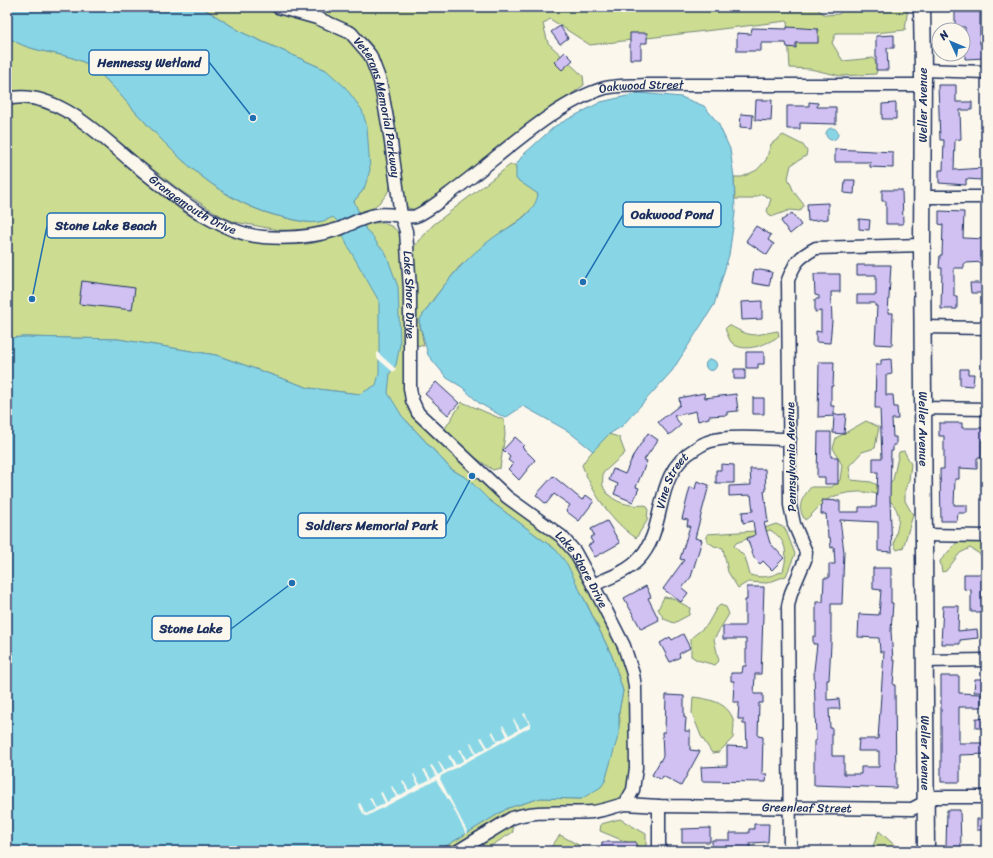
<svg xmlns="http://www.w3.org/2000/svg" width="993" height="858" font-family="Sriracha,sans-serif">
<style>
.green{fill:#ccdd91;stroke:#748678;fill-rule:evenodd}
.water{fill:#88d6e5;stroke:#5c93af}
.pier{fill:#fbf7ec}
.building{fill:#d1c1f2;stroke:#1b2f5e}
.lines{fill:none;stroke-linecap:round;stroke-linejoin:round}
.street-casing{stroke:#1b2f5e;stroke-width:15}
.secondary-casing{stroke:#1b2f5e;stroke-width:19}
.street{stroke:#fbf7ec;stroke-width:12}
.secondary{stroke:#fbf7ec;stroke-width:16}
.labels{text-anchor:middle;dominant-baseline:central;stroke-width:3;stroke-linejoin:round;paint-order:stroke}
.street-label{font-size:12px;fill:#1b2f5e;stroke:#fbf7ec}
.leader{fill:none;stroke:#1f6fb2;stroke-width:1.5}
.callout-dot{fill:#1f6fb2;stroke:#fbf7ec;stroke-width:1.5}
.callout{fill:#fbf7ec;stroke:#1f6fb2;stroke-width:1.5}
.callout-label{font-size:13px;text-anchor:middle;font-weight:bold;fill:#1b2f5e}
</style>
<rect width="100%" height="100%" fill="#fbf7ec"/>
<filter id="ink" filterUnits="userSpaceOnUse"><feTurbulence type="fractalNoise" baseFrequency=".025" numOctaves="2"/><feDisplacementMap in="SourceGraphic" scale="8" xChannelSelector="R" yChannelSelector="G"/><feConvolveMatrix kernelMatrix="1 2 1 2 8 2 1 2 1" color-interpolation-filters="sRGB"/></filter>
<g filter="url(#ink)">
<path class="green" d="M201,7c19,0 39,-2 58,0 25,2 92,25 105,46 18,30 22,96 27,131 -4,15 -15,22 -28,30l-6,-4 -3,-9 10,-12 -38,-119 -83,-37z
M302,7h513l10,8 14,-1 6,-7h23l13,3 27,-3 -3,23 -30,3h-39l-4,10 11,18 30,-3 5,8 -2,8 -35,2 -31,-7 -20,-1 -3,-47 -197,24 -40,-26 -7,5 5,19 35,33 1,9 -103,75v2l-53,42 -11,6 -9,-2 -5,-8c-3,-44 -7,-88 -21,-130 -2,-7 -4,-15 -7,-20 -13,-22 -49,-37 -73,-43z
M7,36c26,21 64,13 89,34 13,11 24,25 36,38 43,47 89,97 154,110 17,4 31,8 47,-2l5,6 -8,5 -23,4 -28,-1 -44,-8 -12,-5 -42,-26 -107,-83 -34,-14 -33,-1z
M19,104c14,1 26,3 39,8 16,7 28,19 42,30 28,23 55,49 84,70 16,11 34,18 52,24 21,8 56,11 78,7 27,-5 64,-37 86,-9l6,63 1,98 162,153 60,120 3,109 -6,17 -20,12 -104,13 -52,32h-12l70,-43 33,-10 40,1 24,-18 15,-60 -1,-10 4,-20 -11,-35 -26,-54 -30,-52 -67,-50 -21,-21 -17,-10 -46,-50 -45,-25 -51,-6 -93,-33 -98,-16 -94,-2 -17,1v-233z
M783,135l20,10 4,6 -1,5 -15,9 -3,13 6,14 10,13 -4,6 -10,-1 -19,7 -4,-6 4,-12 -9,-5 -12,5h-15l-1,-22h8l15,-7 9,-10 5,-16z
M510,165h6l1,14 21,15 -1,10 -16,15 -26,18 -36,30 -25,31 -15,23 5,25 -10,-1 -1,-97 20,-23z
M729,325c25,14 23,10 49,6l1,5c-11,8 -35,18 -47,7 -3,-3 -5,-10 -7,-14z
M462,402l42,18 1,15 -5,33 -7,2 -23,-16 -26,-24z
M866,421l13,6 -4,21 -13,4 -13,14 2,14 20,2 13,6 9,-8 6,-28 5,-1 7,13 -2,16 -4,10v11l8,14 -10,33 -6,2 -3,-5c1,-9 6,-23 4,-31 -7,-27 -48,-25 -68,-16 -9,4 -16,16 -25,22 -9,-14 -3,-22 6,-33h21l8,-7 2,-15 -9,-17 3,-10z
M608,434l11,3 6,16 -22,20c0,4 -1,10 0,13 6,16 27,21 42,19l3,3 -1,13 -11,17c-25,-17 -44,-46 -54,-73 7,-12 17,-20 26,-31z
M776,524l9,4 10,26 -9,22 -19,7 -19,-1 -10,6 -10,-16 -5,-24 -9,-2 -7,-5v-7l49,-3zM770,530c17,10 18,23 13,41 -11,5 -20,8 -33,4l-5,-18 -11,-11 2,-3z
M960,539l26,2v17l-16,-10 -10,5 -14,18 -4,1 -2,-11z
M664,597l8,1 18,10 -1,7 -15,8 -10,-4 -6,-10z
M720,605l6,2 3,7 -15,25 5,22 -4,4 -18,-5 -6,-4v-18l16,-13 9,-16z
M693,697c16,2 34,5 40,22 2,5 0,13 0,19l-14,14 -7,1 -11,-17 -9,-23z
M620,819l26,15v16l-46,-19 1,-7z
M512,821l1,11 -30,19v-12z
M879,831l22,20h-28v-5z
M560,835l26,14 3,2h-41z"/>
<path class="water" d="M7,7h194l42,26 83,37 19,17 17,23 5,17 3,43 -6,19 -10,12 12,29 6,5 6,10 7,6 13,36 2,57 -4,21 -6,8 -2,20 14,23 49,53 17,10 21,21 67,50 11,14 45,92 11,35 -4,20v22l-14,48 -4,6 -20,12 -40,-1 -33,10 -70,43h-431v-513l17,-1 94,2 98,16 93,33 51,6 16,-9 3,-11v-73l-32,-56 -9,-23 -5,-5c-18,9 -28,5 -46,1 -66,-13 -112,-63 -155,-110 -12,-13 -23,-27 -36,-38 -25,-21 -63,-13 -89,-34z
M640,93l41,4 23,9 14,17 12,26 4,28 1,36 -6,42 -15,50 -42,66 -50,55 -14,9 -15,16 -25,-20 -45,-25 -18,12 -26,-15 -17,-16 -15,-9 -19,-23 -9,-34c21,-33 45,-63 78,-86 16,-10 38,-21 41,-41l-22,-15v-14l7,-10 32,-29 46,-24z
M826 134a6 6 0 1 1 12 0a6 6 0 1 1-12 0Z
M705.5 365a5.5 5.5 0 1 1 11 0a5.5 5.5 0 1 1-11 0Z"/>
<path class="pier" d="M377,352l19,17 -3,3 -16,-14z
M525,713l5,10v4l-89,49 -1,3 28,54 -2,1 -14,-28 -16,-26 -69,36 -3,-1 -6,-11 2,-1 6,11 9,-5 -6,-11 2,-1 5,11 9,-5 -5,-10 2,-1 5,10 9,-5 -5,-10 1,-1 7,10 8,-5 -5,-10 1,-1 6,10 9,-5 -5,-10 1,-1 6,10 9,-4 -6,-10 2,-1 6,10 5,-3 -6,-10 2,-1 6,10 5,-3 -5,-10 1,-1 6,10 8,-5 -5,-10 2,-1 6,10 8,-5 -5,-10 2,-1 5,10 9,-5 -5,-11 1,-1 6,11 9,-5 -6,-10 2,-1 6,10 9,-5 -6,-10 2,-1 5,10 9,-5 -5,-10 1,-1 6,10 9,-5 -5,-10 1,-1 6,10 9,-5 -6,-10z"/>
<path class="building" d="M955,12h25v32h6v14l-21,1v-32h-10z
M560,26l8,12 -8,6 -9,-12z
M787,27l31,2v14h-22v5l-9,-1 -1,-4h-25v8h-24v-18l14,1 1,-6 35,1z
M630,33h17v10h-6v16h-11z
M894,35v13h-7l1,22h-12v-34z
M565,52l8,8 -11,10 -8,-8z
M938,85h18v17h16v8h-12l1,29 -6,1 -1,30 29,-2 -1,12 -16,-1v6l-27,-2v-13h4l1,-30h-4z
M756,100h16l-1,21 -16,-1z
M809,102l9,1 -1,4h19v17l-36,-1v6h-13v-23h22z
M896,103v16h-14v-15z
M741,114l12,1 -1,13 -12,-1z
M835,149l58,3v16l-23,-1v-5h-35z
M845,180h10l-1,14 -10,-1z
M882,190h20l1,34h-17v-23h-4z
M828,203v16l-20,2 -1,-17z
M939,211l25,1 -1,26 22,1 1,23 -22,1v5h-10v28h3v13h-16l1,-41h-3l1,-13h2l1,-30 -4,-1z
M792,213l9,12 -11,9 -9,-13z
M859,219l11,1 -1,10 -10,-1z
M756,226l15,9 -3,5 6,4 -7,11 -21,-14z
M857,265h34l-3,48h5l-1,32 -17,-1 2,-38h-2v-3h-18v-8h19v-20h-19z
M754,269l18,3 -3,14 -17,-3z
M814,274h26v18h-9l1,29 -2,22 -14,-1v-11l5,1v-21l-6,1v-13h4v-3l-4,-1z
M82,281l53,7 -3,22 -53,-6z
M970,283h12v10h-11z
M762,301v18l-20,1 -1,-18z
M746,352h18v12h-6v4h-12z
M891,359l1,15 -6,1v20h7l1,12h3l1,12h-6l1,18h3v8h-3v6h-2l-1,47 2,54 -14,-1v-29l-38,-2 4,32 -2,52h-11v40l-2,36h-2v20l12,-1 1,10h-11l1,19h2v28h12v18h17v-7h18v-16h-21l1,-12h19l6,-87h-4l-1,-14 -21,-1 1,-23 20,1 2,-25 -8,-1v-21h18v35h2l-2,28 2,30h2l-2,24h2l1,103 -82,-3v-44h2l-2,-71 3,-26h-4v-8h3v-34h7l1,-24h5v-14h6l-1,-17 -3,1 -1,-11h-2l-2,-23h-5l1,-14 18,1v11h19v-5h17l2,-35h-5v-14h9l-2,-50h-5l1,-43h5v-5z
M819,362h15l-1,24h-2v20h3v9l12,-1 -2,20 -11,-1 1,-17 -16,1z
M734,369h11v10h-11z
M960,369h8v5h6l-1,12 -13,-1z
M436,382l23,21 -11,12 -23,-21z
M704,393l1,5 31,-4 2,17 -11,1v3l-18,1v2l-11,3 -2,-10 -22,5 7,9 -12,10 -11,-13 22,-17 -1,-7z
M753,398h11v16h-11z
M939,423h23v5h24v11h-5v19h-4v11l-18,-1v11h-4l-1,26h13v8h-9l-1,8h-16l-1,-52h4v-33h-5z
M818,432h13v25h7v27h-13v-7h-8z
M648,433l10,7 -14,20 3,1 -11,26 3,1 -6,14 -19,-8 4,-10 -9,-4 4,-11 12,5 9,-20z
M515,437l9,8 -2,2 13,13 -16,20 -11,-11 5,-5 -5,-4 2,-3 -7,-7z
M721,464l13,1v18h-18v-13h5z
M750,469h15l1,22h-2l4,31 -4,1 6,20 14,15 -12,12 -9,-9 -3,3 -6,-6 -7,-20 8,-3 -2,-14 -10,2 -1,-11 11,-1 -2,-16 -22,1v-10l22,-1z
M553,476l29,24 4,-5 8,6 -15,20 -13,-10 4,-6 -16,-11 -8,10 -10,-9z
M697,481l12,4 -14,53 7,2 -11,37 -9,11 6,5 -7,9 -18,-13 21,-29 -4,-1 10,-33h-3l1,-6 -6,-1 8,-32 5,2z
M607,521l13,22 -25,14 -7,-12 5,-2 -3,-5 4,-3 -3,-6z
M964,574h18v27h4v11h-15v-22l-7,-1z
M646,586l5,11 -3,1 11,22 -18,9 -17,-31z
M747,587h17l-3,87h-6l-1,20h9v9h-4l-1,33 5,1 -1,37h5l-1,8 -64,-1 -1,-14 26,-1v-20l20,1 -1,-23h-3v-5h-5l1,-17h-6l1,-21h-3v-8h11l1,-7h3v-27h-23v-13h22v-26h2z
M943,606h16l-1,25 19,-2 1,9 -18,2v4h-19z
M683,634l7,14 -11,6 1,3 -10,5 -10,-19 10,-6 2,3z
M941,676h18v17l22,1v13h-22v36h27v11l-26,1v27h-19z
M975,679h11v13h-12z
M666,695l18,1v21l2,1 -1,13h5v19l10,1 -19,35 -18,-10 -2,4 -9,-5 11,-19 -1,-24h3z
M976,718l10,1 -1,9h-9z
M947,810h13l1,37h-15z
M977,819h9v11h-9z
M754,824h15l-1,18 -18,1v8h-10v-3l-28,1v-9h18v-7h19v-4h5z
M710,828v14h-28v-13z
M602,842h34v9h-35z"/>
<g class="lines">
<defs>
<g id="street">
<path id="s1" d="M278,7l39,11 34,15 19,22 10,26 10,54 11,81 5,15 4,58v99l2,12 6,13 89,84 54,39 14,16 18,33 31,61 9,28 2,13 1,81 -3,22 -8,14c-10,2 -22,7 -33,8 -27,2 -54,-3 -80,6l-54,33"/>
<path d="M923,70l63,2"/>
<path id="s2" d="M7,99c46,-12 93,36 125,63 35,29 85,71 131,75 26,2 51,0 76,-8 12,-5 24,-12 37,-14 13,-3 32,4 40,1 16,-7 31,-21 45,-31 41,-31 95,-83 144,-97 13,-3 28,-2 40,-3h277"/>
<path d="M923,197h63"/>
<path d="M923,327l63,1"/>
<path d="M924,408l62,1"/>
<path d="M925,535l61,1"/>
<path id="s3" d="M593,585c15,-7 34,-13 45,-25 31,-32 13,-85 57,-111 7,-5 16,-9 25,-10 19,-3 50,0 70,0"/>
<path d="M924,661l62,-1"/>
<path id="s4" d="M625,804l34,2 253,3 23,-12h51"/>
<path d="M659,851v-45"/>
<path d="M790,851l-2,-245 3,-13 14,-33 1,-8 -12,-28 -4,-19 -2,-225c7,-18 11,-23 28,-32l106,-3"/>
</g>
<g id="secondary">
<path id="s5" d="M922,7l1,63 -1,175 4,606"/>
</g>
</defs>
<use href="#street" class="street-casing"/>
<use href="#secondary" class="secondary-casing"/>
<use href="#street" class="street"/>
<use href="#secondary" class="secondary"/>
</g>
</g>
<g class="labels">
<g class="street-label">
<text stroke="none"><textPath href="#s2" startOffset="721">Oakwood Street</textPath></text>
<text transform="translate(923 105) rotate(-90)">Weller Avenue</text>
<text stroke="none"><textPath href="#s1" startOffset="159">Veterans Memorial Parkway</textPath></text>
<text stroke="none"><textPath href="#s2" startOffset="220">Grangemouth Drive</textPath></text>
<text stroke="none"><textPath href="#s1" startOffset="351">Lake Shore Drive</textPath></text>
<text stroke="none"><textPath href="#s5" startOffset="422">Weller Avenue</textPath></text>
<text transform="translate(791 457) rotate(-91)">Pennsylvania Avenue</text>
<text stroke="none"><textPath href="#s3" startOffset="139">Vine Street</textPath></text>
<text stroke="none"><textPath href="#s1" startOffset="699">Lake Shore Drive</textPath></text>
<text stroke="none"><textPath href="#s5" startOffset="746">Weller Avenue</textPath></text>
<text stroke="none"><textPath href="#s4" startOffset="182">Greenleaf Street</textPath></text>
</g>
</g>
<path class="leader" d="M253 118L209 62M583 282L623 215M32 299L47 226M472 476L446 525M292 583L231 629"/>
<g class="callout-dot">
<circle cx="253" cy="118" r="4"/>
<circle cx="583" cy="282" r="4"/>
<circle cx="32" cy="299" r="4"/>
<circle cx="472" cy="476" r="4"/>
<circle cx="292" cy="583" r="4"/>
</g>
<g class="callout">
<rect x="89" y="50" width="120" height="25" rx="4"/>
<rect x="623" y="202" width="98" height="25" rx="4"/>
<rect x="47" y="213" width="118" height="25" rx="4"/>
<rect x="298" y="513" width="148" height="25" rx="4"/>
<rect x="152" y="616" width="79" height="25" rx="4"/>
</g>
<g class="callout-label">
<text x="149" y="67">Hennessy Wetland</text>
<text x="672" y="219">Oakwood Pond</text>
<text x="106" y="230">Stone Lake Beach</text>
<text x="372" y="530">Soldiers Memorial Park</text>
<text x="191" y="633">Stone Lake</text>
</g>
<rect width="993" height="858" fill="none" stroke="#fbf7ec" stroke-width="24"/>
<rect x="12" y="12" width="969" height="834" fill="none" stroke="#1b2f5e" stroke-width="1.5" filter="url(#ink)"/>
<g transform="translate(951 42) rotate(314)"><circle r="19" fill="#fbf7ec" stroke="#a1a7b3"/>
<path d="M0-3L7 15L0 10L-7 15Z" fill="#1f6fb2"/>
<text y="-6" font-size="11" font-weight="bold" text-anchor="middle" fill="#1b2f5e">N</text>
</g>
</svg>
